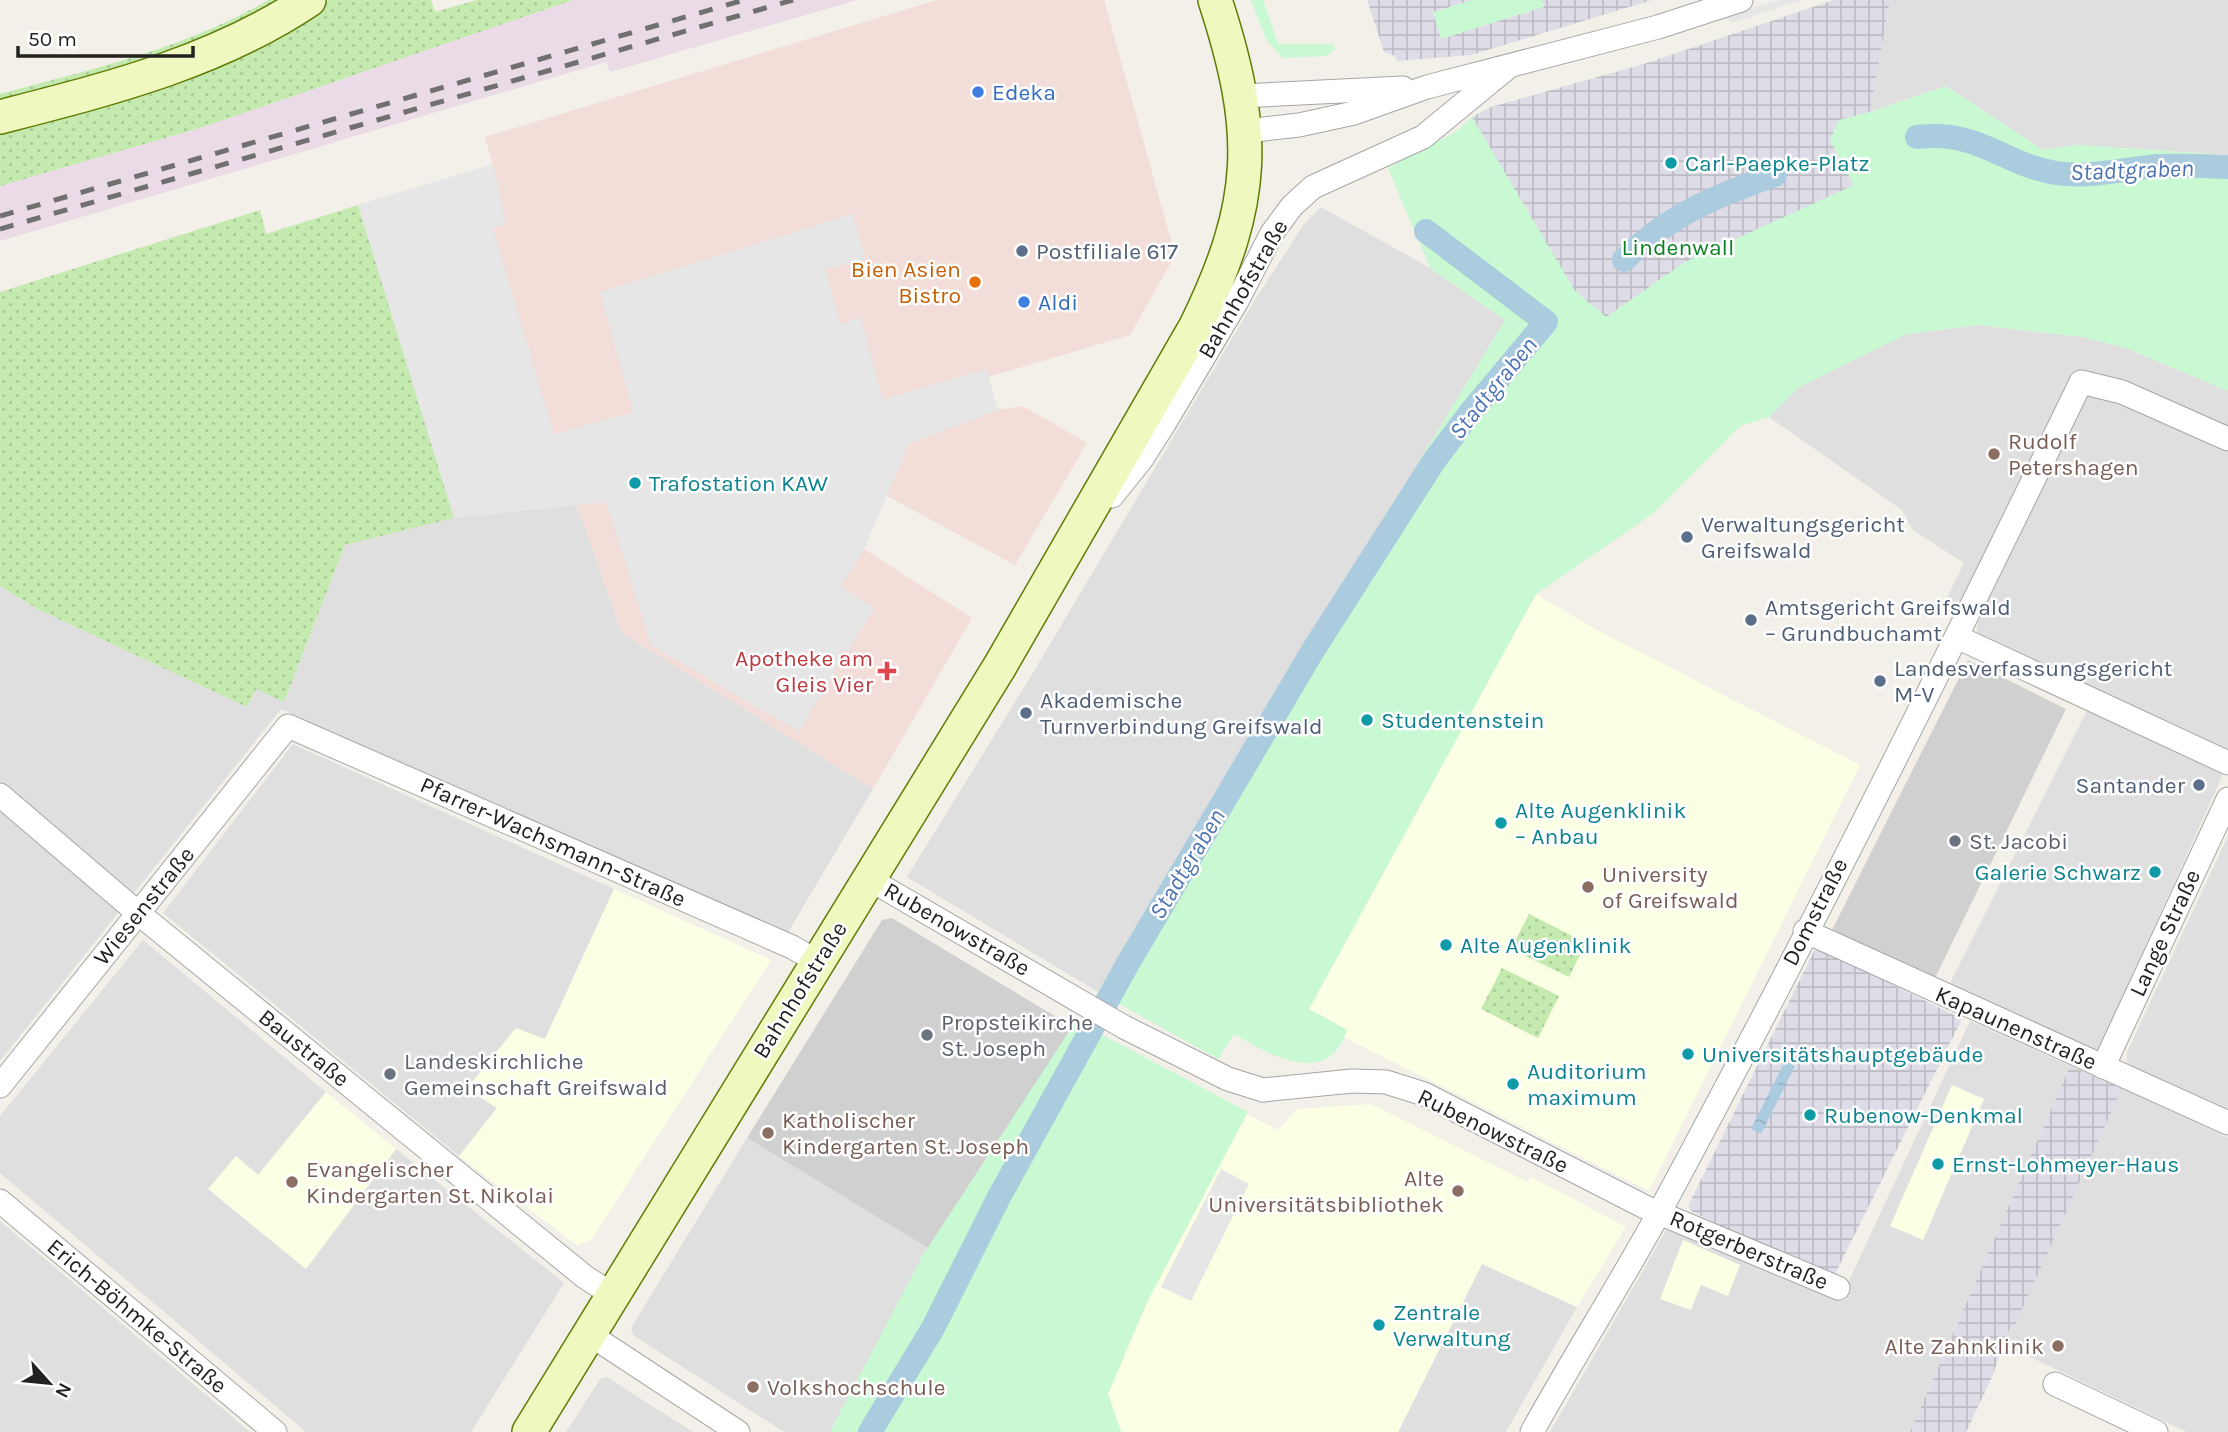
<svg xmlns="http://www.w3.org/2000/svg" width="2228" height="1432" font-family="Karla,sans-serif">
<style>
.residential{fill:#e0dfdf}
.commercial{fill:#f2ddd9}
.education{fill:#fbffe4}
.religious{fill:#d0d0d0}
.railway{fill:#eadbe6}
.grass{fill:url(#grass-dots)}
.park{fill:#c8f9d2}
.parking{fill:#e6e6e6}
.plaza{fill:url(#plaza-grid)}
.water{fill:url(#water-ripples)}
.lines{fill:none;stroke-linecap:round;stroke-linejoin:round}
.canal{stroke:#aaccde;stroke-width:24}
.street-casing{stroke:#a6a6a6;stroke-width:25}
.secondary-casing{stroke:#607b06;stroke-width:36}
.street{stroke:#fff;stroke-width:23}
.secondary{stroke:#eff9bf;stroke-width:33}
.rail{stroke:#707070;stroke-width:5;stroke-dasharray:14 14;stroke-linecap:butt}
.shop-dot{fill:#3f7fe0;stroke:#fff;stroke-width:2.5}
.culture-dot{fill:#0f9aa8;stroke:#fff;stroke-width:2.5}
.service-dot{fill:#5c6f8a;stroke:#fff;stroke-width:2.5}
.food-dot{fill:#e8710a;stroke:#fff;stroke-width:2.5}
.education-dot{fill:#8d6e63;stroke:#fff;stroke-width:2.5}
.health-dot{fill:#e0444e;stroke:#fff;stroke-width:2.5}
.worship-dot{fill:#6b7280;stroke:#fff;stroke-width:2.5}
.labels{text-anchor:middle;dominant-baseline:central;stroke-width:5;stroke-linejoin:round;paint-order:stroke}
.shop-label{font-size:23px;fill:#366cbe;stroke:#fff;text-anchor:start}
.culture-label{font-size:23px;fill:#0d838f;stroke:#fff;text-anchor:start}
.park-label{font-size:23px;fill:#0d8225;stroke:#fff}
.service-label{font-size:23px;fill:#4e5e75;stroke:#fff;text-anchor:start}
.food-label{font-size:23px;fill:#c56008;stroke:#fff;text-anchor:end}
.street-label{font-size:23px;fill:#222;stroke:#fff}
.education-label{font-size:23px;fill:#785e54;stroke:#fff;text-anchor:start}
.health-label{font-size:23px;fill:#be3a42;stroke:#fff;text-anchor:end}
.worship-label{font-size:23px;fill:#5b616d;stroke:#fff;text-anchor:start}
.water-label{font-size:24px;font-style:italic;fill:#4d73b2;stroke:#fff}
</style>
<defs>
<pattern id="grass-dots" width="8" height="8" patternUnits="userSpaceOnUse" patternTransform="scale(1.75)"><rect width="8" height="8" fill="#c5eab0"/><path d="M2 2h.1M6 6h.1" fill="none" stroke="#a9c897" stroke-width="1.8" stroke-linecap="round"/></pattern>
<pattern id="plaza-grid" width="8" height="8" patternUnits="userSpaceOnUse" patternTransform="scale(1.75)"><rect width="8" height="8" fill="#dedde7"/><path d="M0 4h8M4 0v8" fill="none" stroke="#bebdc6"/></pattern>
<pattern id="water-ripples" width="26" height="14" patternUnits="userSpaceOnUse" patternTransform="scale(1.75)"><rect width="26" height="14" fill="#aaccde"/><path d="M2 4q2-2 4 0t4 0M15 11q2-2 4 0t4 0" fill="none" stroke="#92afbe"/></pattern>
</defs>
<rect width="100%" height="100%" fill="#f2f0e8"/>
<path class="residential" d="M1890,0h338v155l-152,-10 -33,5 -97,-64 -76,26z
M1321,207l109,61 75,52 -407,672 -191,-115 124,-201 224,-376 49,-76z
M1978,325l104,12 44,11 102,43v363l-252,-120 2,-13 -34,-18 20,-40 -51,-33 -11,-20 -133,-93 30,-30 108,-53z
M577,505l45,128 251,156 -86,145 -506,-225 -281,352v-475l37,23 210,98 9,-19 28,14 61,-157 109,-27z
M2089,707l134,67 -122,272 -7,6 -142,-63 -1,-8z
M293,744l321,145 -69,150 -78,50 30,19 -38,48 -296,-243z
M2228,836v280l-99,-48 -2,-6v-10z
M143,940l183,152 -68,83 -49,14 96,79 91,-119 168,134 -93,149h-165l-306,-259v-57z
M1970,1021l100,45 -160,366h-360l118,-205 172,73z
M2121,1088l107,50v294h-41l-184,-88 8,-19 3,1z
M747,1138l181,110 -98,184h-46l-151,-97 -2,-7z
M0,1220v1l250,211h-250z
M1482,1264l95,43 -71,125h-108z
M607,1377l28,18 58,37h-127l35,-54z"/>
<path class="commercial" d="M937,0h167l71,255 -45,80 -142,42 10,33 25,-4 64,37 -72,122 -130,-70 -21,54 108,69 -99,171 -251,-156 -45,-128 -123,13 -96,-313 135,-40 -8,-28z"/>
<path class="education" d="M1536,594l57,34 267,137 -211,426 -305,-154 2,-8 -37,-20z
M614,889l157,71 -180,280 -14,5 -118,-89 38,-48 -30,-20 49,-60 29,11z
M1952,1085l32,14 -61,141 -33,-14z
M326,1092l70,57 -90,120 -98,-80 28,-33 22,19z
M1371,1104l157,78 3,-5 95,50 -49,80 -95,-43 -84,168h-277l-13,-38 39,-92 99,-188 32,16 19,-21z
M1683,1240l57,25 -12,31 -27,-11 -10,25 -31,-11z"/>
<path class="religious" d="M1968,660l98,49 -132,271 -103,-48z
M892,918l181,109 -145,221 -181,-110 135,-218z"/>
<path class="railway" d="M573,0h284l-247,72 -4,-10 -606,179v-55l203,-59z"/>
<path class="grass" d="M268,0h20l-105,52 -183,51v-9c92,-25 185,-45 268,-94z
M330,0h101l4,12 42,-12h96l-370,127 -203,59v-57z
M358,205l96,313 -109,27 -61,157 -28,-13 -9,18 -210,-98 -37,-23v-294l260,-82 6,24z
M1529,914l57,29 -17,34 -58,-28z
M1502,968l57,28 -21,42 -57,-29z"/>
<path class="park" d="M1251,0h12l15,44h55l2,5 -9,7 -43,2 -16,-17z
M1472,0h70l2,7 -103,32 -8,-27z
M1834,0h56l-20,112 76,-26 97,64 33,-5 152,10v236l-102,-43 -44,-11 -104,-12 -71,9 -108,53 -30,30 -29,9 -86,87 -118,81 -227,415 38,21c-20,60 -78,24 -113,4l-16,25 -120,-67 407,-672 -75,-52 -42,-100 66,-35 18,-16 19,-10 153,-43z
M1076,1021l172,91 -101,190 -39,92 13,38h-291l93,-177z"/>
<path class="parking" d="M1778,0h25l-71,23 -8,-6z
M493,164l13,60 -13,4 61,206 79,-22 -33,-120 253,-78 13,45 -40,10 14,55 21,-6 22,81 103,-30 12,41 -89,34 -45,105 -23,38 33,21 -26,44 -6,-3 -6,9 5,3 -42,71 -148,-87 -45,-143 -152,16 -96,-313z
M1221,1169l28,15 -58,117 -30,-14z"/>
<path class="plaza" d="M1367,0h105l-39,12 8,27 103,-32 -2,-7h110l-181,55 -74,6 -2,-5 -11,-4z
M1834,0h56l-20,112 -31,8 -9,20 24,45 -169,77 -79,55 -31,-26 -103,-174 19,-10 153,-43z
M1816,947l146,72 -130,261 -141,-69 -3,-5z
M2070,1066l51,22 -3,9 -104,230 -3,-1 -7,15 -11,34 -27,57h-56z"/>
<path class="water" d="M1785,1061l10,5 -34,68 -10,-5z"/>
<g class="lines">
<path class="canal" d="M1917,137c64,-7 85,27 139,36 32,5 69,-4 102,-7 23,-1 47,0 70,1
M1624,260c44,-45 94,-65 151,-85
M870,1432l63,-104 66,-131 128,-232 185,-313 122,-191 36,-48 76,-91 -120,-91"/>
<defs>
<path id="street" d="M1242,96l161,-8
M1246,131l53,-6 55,-12 73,-26 231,-60 83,-27
M1112,496l29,-36 23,-36 73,-123 35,-68 20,-27 21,-19 110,-50 84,-69
M1957,637l271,126
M0,795l138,118 447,364 28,18
M869,879l255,148 104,52 35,11 89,-9 34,1 38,12 221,113 193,81
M1805,931l423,192
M2103,1067l125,-268
M0,1086l288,-360 504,221 26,15
M0,1201l275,231
M589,1334l149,98
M2055,1384l101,48
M1532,1432c43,-78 92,-154 134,-232 145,-269 282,-543 415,-818l41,10 106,47"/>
<path id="secondary" d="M0,117c108,-28 215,-54 309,-117
M529,1432l471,-766 196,-340c61,-125 62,-194 19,-326"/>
</defs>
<use href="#street" class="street-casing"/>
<use href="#secondary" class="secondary-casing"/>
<use href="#street" class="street"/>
<use href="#secondary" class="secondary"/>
<path class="rail" d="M0,216l744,-216
M0,229l793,-229"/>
</g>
<g class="shop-dot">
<circle cx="978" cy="92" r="7"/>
<circle cx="1024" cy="302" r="7"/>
</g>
<g class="culture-dot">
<circle cx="1671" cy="163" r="7"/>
<circle cx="635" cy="483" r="7"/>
<circle cx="1367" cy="720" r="7"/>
<circle cx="1501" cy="823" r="7"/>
<circle cx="2155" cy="872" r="7"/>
<circle cx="1446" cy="945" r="7"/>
<circle cx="1688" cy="1054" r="7"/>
<circle cx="1513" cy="1084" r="7"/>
<circle cx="1810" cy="1115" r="7"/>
<circle cx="1938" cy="1164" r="7"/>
<circle cx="1379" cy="1325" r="7"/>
</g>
<g class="service-dot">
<circle cx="1022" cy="251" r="7"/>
<circle cx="1687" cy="537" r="7"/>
<circle cx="1751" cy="620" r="7"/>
<circle cx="1880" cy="681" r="7"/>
<circle cx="1026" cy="713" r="7"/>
<circle cx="2199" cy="785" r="7"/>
</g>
<circle class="food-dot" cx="975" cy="282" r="7"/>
<g class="education-dot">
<circle cx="1994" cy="454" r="7"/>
<circle cx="1588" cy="887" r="7"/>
<circle cx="768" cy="1133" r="7"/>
<circle cx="292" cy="1182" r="7"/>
<circle cx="1458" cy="1191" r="7"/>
<circle cx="2058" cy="1346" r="7"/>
<circle cx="753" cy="1387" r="7"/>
</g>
<path class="health-dot" d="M883.5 660.5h7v7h7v7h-7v7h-7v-7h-7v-7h7z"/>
<g class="worship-dot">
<circle cx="1955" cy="841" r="7"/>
<circle cx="927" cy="1035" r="7"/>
<circle cx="390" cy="1074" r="7"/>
</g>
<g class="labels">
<g class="shop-label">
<text x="992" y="92">Edeka</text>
<text x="1038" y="302">Aldi</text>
</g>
<g class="culture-label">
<text x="1685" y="163">Carl-Paepke-Platz</text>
<text x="649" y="483">Trafostation KAW</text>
<text x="1381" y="720">Studentenstein</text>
<text x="1515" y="810">Alte Augenklinik<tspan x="1515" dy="26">– Anbau</tspan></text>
<text x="2141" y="872" text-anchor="end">Galerie Schwarz</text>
<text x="1460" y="945">Alte Augenklinik</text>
<text x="1702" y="1054">Universitätshauptgebäude</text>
<text x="1527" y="1071">Auditorium<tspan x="1527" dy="26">maximum</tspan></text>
<text x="1824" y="1115">Rubenow-Denkmal</text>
<text x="1952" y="1164">Ernst-Lohmeyer-Haus</text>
<text x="1393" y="1312">Zentrale<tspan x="1393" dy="26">Verwaltung</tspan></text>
</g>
<g class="park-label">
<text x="1678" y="247">Lindenwall</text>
</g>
<g class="service-label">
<text x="1036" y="251">Postfiliale 617</text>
<text x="1701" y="524">Verwaltungsgericht<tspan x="1701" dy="26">Greifswald</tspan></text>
<text x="1765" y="607">Amtsgericht Greifswald<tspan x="1765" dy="26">– Grundbuchamt</tspan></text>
<text x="1894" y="668">Landesverfassungsgericht<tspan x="1894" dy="26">M-V</tspan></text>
<text x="1040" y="700">Akademische<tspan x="1040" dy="26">Turnverbindung Greifswald</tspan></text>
<text x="2185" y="785" text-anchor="end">Santander</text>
</g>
<g class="food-label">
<text x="961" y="269">Bien Asien<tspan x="961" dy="26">Bistro</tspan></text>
</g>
<g class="street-label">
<text transform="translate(1243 289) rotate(-60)">Bahnhofstraße</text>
<text transform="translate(553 842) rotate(24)">Pfarrer-Wachsmann-Straße</text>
<text transform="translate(144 906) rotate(-51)">Wiesenstraße</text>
<text transform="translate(1815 912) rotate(-63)">Domstraße</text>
<text transform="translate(957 929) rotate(30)">Rubenowstraße</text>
<text transform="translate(2165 933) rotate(-65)">Lange Straße</text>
<text transform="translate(800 990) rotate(-58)">Bahnhofstraße</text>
<text transform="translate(2016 1028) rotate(24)">Kapaunenstraße</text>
<text transform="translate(304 1048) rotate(39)">Baustraße</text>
<text transform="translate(1493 1131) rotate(26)">Rubenowstraße</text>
<text transform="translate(1749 1250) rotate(23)">Rotgerberstraße</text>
<text transform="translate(137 1316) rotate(40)">Erich-Böhmke-Straße</text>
</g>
<g class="education-label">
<text x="2008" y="441">Rudolf<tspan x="2008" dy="26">Petershagen</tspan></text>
<text x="1602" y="874">University<tspan x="1602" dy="26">of Greifswald</tspan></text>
<text x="782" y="1120">Katholischer<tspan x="782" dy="26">Kindergarten St. Joseph</tspan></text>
<text x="306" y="1169">Evangelischer<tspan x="306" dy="26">Kindergarten St. Nikolai</tspan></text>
<text x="1444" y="1178" text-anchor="end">Alte<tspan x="1444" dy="26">Universitätsbibliothek</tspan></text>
<text x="2044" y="1346" text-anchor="end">Alte Zahnklinik</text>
<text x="767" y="1387">Volkshochschule</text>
</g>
<g class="health-label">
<text x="873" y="658">Apotheke am<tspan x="873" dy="26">Gleis Vier</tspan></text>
</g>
<g class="worship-label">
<text x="1969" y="841">St. Jacobi</text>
<text x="941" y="1022">Propsteikirche<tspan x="941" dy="26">St. Joseph</tspan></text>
<text x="404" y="1061">Landeskirchliche<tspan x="404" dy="26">Gemeinschaft Greifswald</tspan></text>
</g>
<g class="water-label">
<text transform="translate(2132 170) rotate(-2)">Stadtgraben</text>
<text transform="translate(1493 388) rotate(-51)">Stadtgraben</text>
<text transform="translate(1187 864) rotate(-59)">Stadtgraben</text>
</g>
</g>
<g transform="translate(49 1383) rotate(117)" stroke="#ffffff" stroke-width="5" paint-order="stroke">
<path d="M0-5L12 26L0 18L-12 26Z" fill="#222222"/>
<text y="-10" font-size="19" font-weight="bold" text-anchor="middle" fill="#222222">N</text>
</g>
<path d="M18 46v10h175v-10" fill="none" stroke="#222222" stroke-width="3.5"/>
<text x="28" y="46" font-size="21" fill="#222222" stroke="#ffffff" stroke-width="5" paint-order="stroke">50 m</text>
</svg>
